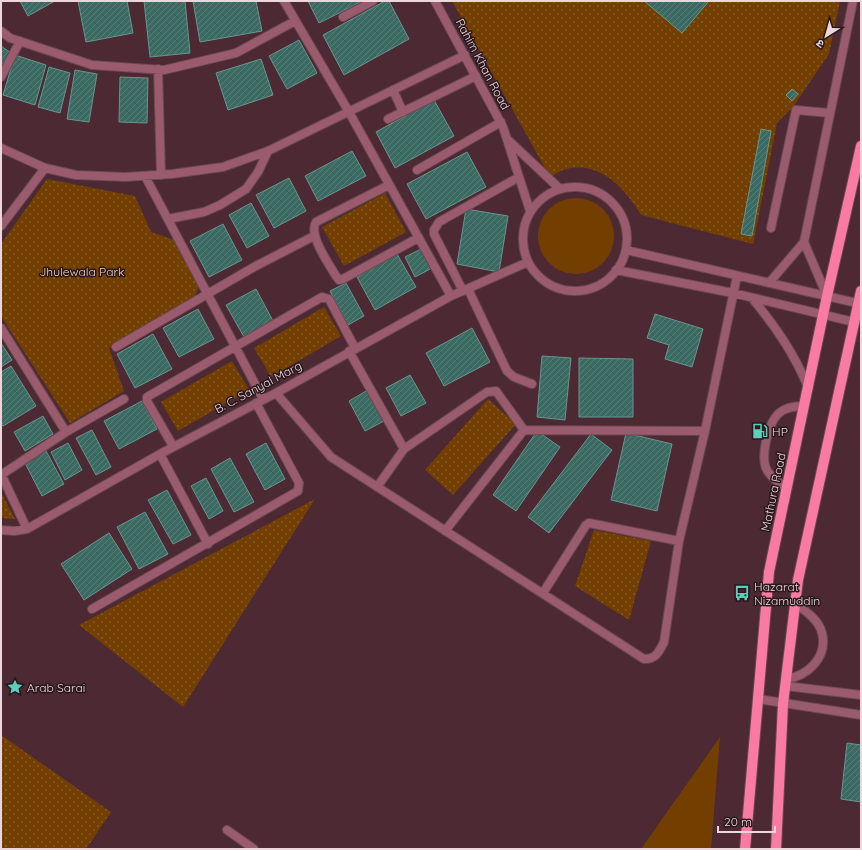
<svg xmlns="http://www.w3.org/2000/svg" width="862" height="850" font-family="Quicksand,'Noto Sans Devanagari',sans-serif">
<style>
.grass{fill:#733f01}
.park{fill:url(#park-dots)}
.building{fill:url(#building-hatch);stroke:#66968d}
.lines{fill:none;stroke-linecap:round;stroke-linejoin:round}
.lane-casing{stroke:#694851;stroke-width:10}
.street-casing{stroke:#694851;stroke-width:10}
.primary-casing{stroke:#694851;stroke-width:12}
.lane{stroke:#995b6d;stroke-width:8}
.street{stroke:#995b6d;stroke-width:8}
.primary{stroke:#f97ba3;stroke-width:10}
.labels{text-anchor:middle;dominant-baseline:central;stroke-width:3;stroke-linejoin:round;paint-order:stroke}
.street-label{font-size:12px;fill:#eed7dc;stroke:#28181c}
.park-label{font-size:12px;fill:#f9d1b0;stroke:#28181c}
.poi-label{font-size:12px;fill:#eed7dc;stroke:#28181c;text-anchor:start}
</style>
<defs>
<pattern id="park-dots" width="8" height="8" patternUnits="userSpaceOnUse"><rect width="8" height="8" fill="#733f01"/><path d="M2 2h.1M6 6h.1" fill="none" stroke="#875a25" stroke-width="1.8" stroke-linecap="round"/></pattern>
<pattern id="building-hatch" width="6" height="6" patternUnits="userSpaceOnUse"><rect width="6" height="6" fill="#3a6a62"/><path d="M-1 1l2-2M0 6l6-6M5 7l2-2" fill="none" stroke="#577f78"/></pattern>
</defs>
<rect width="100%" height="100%" fill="#4c2933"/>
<path class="grass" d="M538 236a38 38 0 1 1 76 0a38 38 0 1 1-76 0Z
M720,737l-9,112h-70z"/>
<path class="park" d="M452,1h388l-11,53 -36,53 -16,16 -24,121 -112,-29c-16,-26 -40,-54 -74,-46 -6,1 -12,5 -17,8z
M47,179l88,17 16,36 26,9 22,46 -6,13 -84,48 15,43 -54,32 -69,-107v-72z
M385,193l21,39 -62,34 -22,-39z
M324,307l17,29 -70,41 -17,-29z
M232,361l17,29 -71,41 -17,-29z
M488,399l28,25 -63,71 -28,-25z
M1,492l14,27 -14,-1z
M315,499l-132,208 -104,-82z
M594,530l57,11 -22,79 -54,-34z
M1,735l110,77 -25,37h-85z"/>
<path class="building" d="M20,1h35l-27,15z
M78,1h49l6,32 -47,9z
M144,1h41l5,52 -40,4z
M193,1h63l6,30 -62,11z
M308,1h55l-44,22z
M385,1h4l20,38 -65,36 -21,-40z
M644,1h65l-27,32z
M299,40l18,33 -30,16 -18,-33z
M1,46l10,7 -10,14z
M15,55l31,10 -11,40 -32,-10z
M261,59l12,36 -45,15 -12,-37z
M49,67l21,6 -10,40 -22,-6z
M75,70l22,4 -8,48 -22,-3z
M120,77l28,1 -1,45 -28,-1z
M792,89l6,5 -6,7 -6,-6z
M434,100l20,36 -59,32 -19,-36z
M761,129l10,2 -19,105 -11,-2z
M352,151l14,25 -48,25 -13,-25z
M467,152l19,35 -60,32 -19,-35z
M289,178l17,33 -32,17 -18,-33z
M251,203l18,33 -22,12 -18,-33z
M466,209l42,7 -9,56 -42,-8z
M223,224l19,36 -33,17 -19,-36z
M421,249l11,19 -17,9 -10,-20z
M397,254l19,33 -41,23 -18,-33z
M346,283l18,33 -16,9 -18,-34z
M256,289l17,32 -29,16 -18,-32z
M198,309l16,30 -35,18 -16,-29z
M655,314l48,15 -11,38 -27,-8 4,-14 -22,-7z
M472,328l18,34 -46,24 -18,-33z
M153,334l19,35 -37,19 -18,-34z
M1,343l11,17 -11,7z
M542,356l29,2 -6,62 -28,-3z
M579,358l54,1v58h-54z
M11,366l25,40 -33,20 -2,-2v-52z
M410,375l16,28 -25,13 -15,-28z
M368,390l16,31 -19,10 -16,-30z
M142,401l15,28 -38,20 -15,-28z
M43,416l10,18 -28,17 -11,-19z
M92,430l19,37 -15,8 -20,-37z
M537,431l23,16 -44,64 -23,-16z
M626,433l46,11 -15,67 -46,-11z
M591,434l21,16 -63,83 -21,-16z
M68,443l14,27 -17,10 -14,-28z
M266,443l19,36 -20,11 -19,-36z
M46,451l18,33 -22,12 -17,-33z
M230,458l24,44 -20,10 -23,-43z
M206,478l17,33 -14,8 -18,-33z
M167,490l24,45 -18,9 -25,-44z
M145,512l23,42 -29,15 -22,-42z
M109,533l23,36 -48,31 -23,-36z
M847,743l14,2v57l-20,-3z"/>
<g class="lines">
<defs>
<path id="lane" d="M771,228l25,-118 34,3
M787,488c-7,-4 -14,-9 -19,-16 -9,-13 0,-48 10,-58 7,-7 17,-8 26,-8
M786,679c22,-3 42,-22 36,-46 -3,-13 -16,-22 -27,-29
M227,830l27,19"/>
<path id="street" d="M284,1l65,111 102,184
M435,1l68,126 27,84
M343,17l30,-16
M1,31l9,7 82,27 72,5 72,-17 59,-32
M158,69l3,106
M1,77l19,-36
M393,90l10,22
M388,119l88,-43
M507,139l53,50
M1,148l44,20 31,7 49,2 47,-3 51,-7 45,-16 197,-96
M417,170l84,-48
M145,176l118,223
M389,185l-73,37c-8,13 13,42 20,54l3,4 4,-1 75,-41
M523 239a52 52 0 1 1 104 0a52 52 0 1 1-104 0Z
M168,219l36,-7 16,-7 26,-16 12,-17 10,-21
M1,226l44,-58
M626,250l235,54
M616,270l117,23 121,29
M769,283l35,-41
M468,289l39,82 7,6 18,7
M463,291l-29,-57v-4l5,-8 80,-45
M827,296l-23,-54 49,-241
M752,298c23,28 42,55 56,89
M1,328l65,104
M116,347l138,-80 60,-31
M349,351l55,98
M276,393l55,64 313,202c12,0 15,-7 20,-17l15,-101 26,-110 32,-155
M524,430l181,1
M173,446l-26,-45v-4l175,-100 7,2 26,49
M160,454l48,90
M1,474l26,55
M1,475l65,-43 58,-33
M377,487l27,-38 83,-57 9,-1 28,39 -79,101
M1,530l13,1 13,-2 133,-75 116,-61 175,-97 77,-34
M543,593l43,-68 3,-2 90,18
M92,609l206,-118 1,-8 -43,-80
M786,686l75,9
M758,699l103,16"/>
<path id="primary" d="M745,849l24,-277 58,-276 34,-150
M776,849l7,-145 15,-124 63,-289"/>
</defs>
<use href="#lane" class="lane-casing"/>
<use href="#street" class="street-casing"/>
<use href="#primary" class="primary-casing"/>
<use href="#lane" class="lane"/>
<use href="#street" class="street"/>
<use href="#primary" class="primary"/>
</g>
<defs>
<symbol id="fuel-bare" viewBox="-9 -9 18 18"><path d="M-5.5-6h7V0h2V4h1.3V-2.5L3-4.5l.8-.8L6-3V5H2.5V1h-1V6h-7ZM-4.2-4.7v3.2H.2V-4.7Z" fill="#5bcebc" stroke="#28181c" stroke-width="2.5" paint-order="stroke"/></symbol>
<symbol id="bus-bare" viewBox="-9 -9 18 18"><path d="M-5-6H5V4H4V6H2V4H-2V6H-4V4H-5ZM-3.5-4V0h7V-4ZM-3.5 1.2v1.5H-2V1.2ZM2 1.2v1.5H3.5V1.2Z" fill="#5bcebc" stroke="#28181c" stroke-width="2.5" paint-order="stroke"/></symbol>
<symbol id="sight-bare" viewBox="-9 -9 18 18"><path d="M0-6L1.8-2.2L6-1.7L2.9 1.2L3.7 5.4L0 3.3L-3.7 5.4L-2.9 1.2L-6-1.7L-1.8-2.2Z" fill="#5bcebc" stroke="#28181c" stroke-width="2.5" paint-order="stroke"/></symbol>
</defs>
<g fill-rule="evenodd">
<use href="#fuel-bare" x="749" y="420" width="22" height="22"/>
<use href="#bus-bare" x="731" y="582" width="22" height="22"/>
<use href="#sight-bare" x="4" y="676" width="22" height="22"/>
</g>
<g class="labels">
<g class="street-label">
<text transform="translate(483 64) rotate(62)">Rahim Khan Road</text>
<text transform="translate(258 387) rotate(-28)">B. C. Sanyal Marg</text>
<text transform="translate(773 492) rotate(-78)">Mathura Road</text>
</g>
<g class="park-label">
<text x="82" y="271">Jhulewala Park</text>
</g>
<g class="poi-label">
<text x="772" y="431">HP</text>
<text x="754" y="586">Hazarat<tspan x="754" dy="14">Nizamuddin</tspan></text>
<text x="27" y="687">Arab Sarai</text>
</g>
</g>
<rect width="862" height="850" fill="none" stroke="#eed7dc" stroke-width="4"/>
<g transform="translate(826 36) rotate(217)" stroke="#28181c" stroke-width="3" paint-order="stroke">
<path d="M0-3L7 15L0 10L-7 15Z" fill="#eed7dc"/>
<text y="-6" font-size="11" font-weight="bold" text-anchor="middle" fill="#eed7dc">उ</text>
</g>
<path d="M718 826v6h57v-6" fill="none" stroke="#eed7dc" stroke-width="2"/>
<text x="724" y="826" font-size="12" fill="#eed7dc" stroke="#28181c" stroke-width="3" paint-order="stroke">20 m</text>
</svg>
